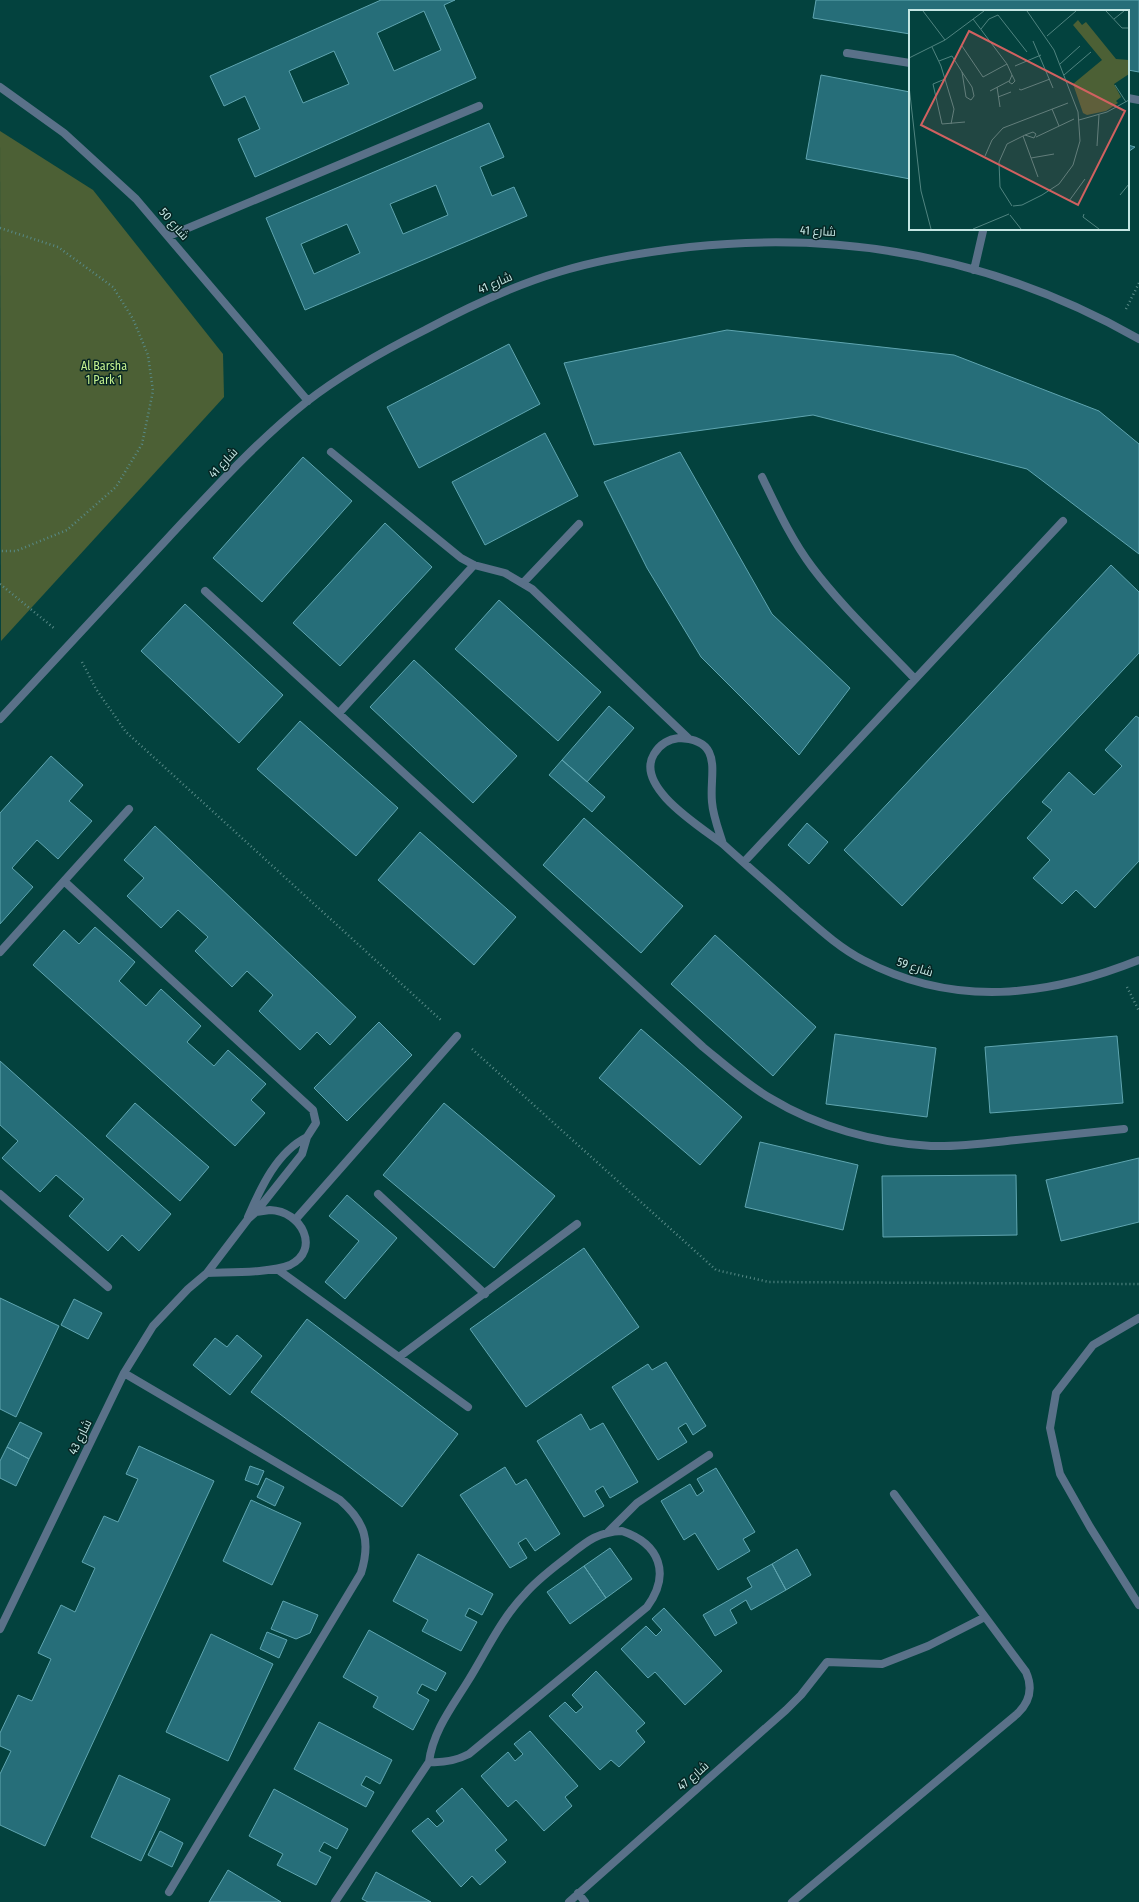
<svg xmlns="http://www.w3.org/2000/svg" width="1139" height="1902" font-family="'Fira Sans Condensed',Cairo,sans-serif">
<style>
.green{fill:#4c6035}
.building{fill:#266e79;stroke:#5fa5b0;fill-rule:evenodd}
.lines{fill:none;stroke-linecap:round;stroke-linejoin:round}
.path{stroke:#588a87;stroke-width:2.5;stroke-dasharray:1 3;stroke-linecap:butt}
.service{stroke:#5a7189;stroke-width:8}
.minor{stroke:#5a7189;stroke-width:8}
.labels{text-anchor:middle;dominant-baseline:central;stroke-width:3;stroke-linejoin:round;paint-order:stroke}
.street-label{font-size:12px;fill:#c4e6e3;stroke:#062523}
.park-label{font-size:12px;fill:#c5f290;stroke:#062523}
.inset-road{fill:none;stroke:#508480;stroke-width:1}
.view{fill:#d16160;fill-opacity:0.15;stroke:#d16160;stroke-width:2}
.inset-edge{fill:none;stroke:#c4e6e3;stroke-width:2}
</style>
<rect width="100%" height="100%" fill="#03423e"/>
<path class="green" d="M0,131l93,59 130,164 1,43 -223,244z"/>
<path class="building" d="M381,0h74l-11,5 32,73 -221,99 -17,-38 22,-10 -15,-33 -21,10 -14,-30zM424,11l17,39 -47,21 -17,-38zM334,51l15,33 -46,19 -14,-32z
M816,0h323v72l-11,-2v-59h-218v23l-97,-16z
M821,75l89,17v87l-104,-20z
M489,123l15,34 -24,10 12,29 22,-9 13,29 -222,94 -39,-92zM436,185l12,30 -45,19 -13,-30zM347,224l13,29 -46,21 -13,-30z
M1128,145l7,2 -7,5z
M727,330l227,25 145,56 40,33v110l-112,-85 -214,-54 -219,30 -30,-82z
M509,344l31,60 -121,64 -32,-61z
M545,433l33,63 -93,49 -33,-63z
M680,452l92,162 78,74 -51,67 -98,-98 -54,-89 -43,-86z
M303,457l49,44 -90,101 -49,-44z
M385,523l47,44 -92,99 -47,-43z
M1111,565l28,27v61l-237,253 -58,-56z
M499,600l102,92 -43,49 -103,-92z
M185,604l98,91 -44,48 -98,-92z
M414,660l103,96 -44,47 -103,-96z
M609,706l25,22 -47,54 -25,-22z
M1136,716l3,2v143l-44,47 -19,-18 -14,14 -29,-26 17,-18 -23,-22 25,-28 -10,-8 27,-30 25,23 28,-29 -17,-16z
M300,721l98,87 -42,48 -99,-87z
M51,756l32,29 -14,16 23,20 -34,38 -21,-19 -25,28 21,19 -33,37v-111z
M562,760l43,37 -13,15 -43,-37z
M584,818l99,88 -42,47 -98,-88z
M807,823l21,19 -19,22 -21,-19z
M155,826l201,191 -26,28 -13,-13 -17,18 -41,-39 14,-16 -26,-24 -15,16 -37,-36 13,-14 -30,-27 -17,18 -34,-32 17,-18 -20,-18z
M420,832l96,85 -42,48 -96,-85z
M95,927l40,35 -16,19 27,25 15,-17 40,37 -14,16 27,24 14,-16 38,34 -15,16 14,13 -30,33 -202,-181 31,-35 15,14z
M715,935l101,92 -43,49 -102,-92z
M379,1022l33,33 -65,66 -33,-33z
M641,1029l101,88 -42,48 -101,-87z
M835,1034l101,14 -9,69 -101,-13z
M1117,1036l6,67 -133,10 -5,-66z
M0,1061l171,153 -32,37 -17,-16 -14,16 -39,-35 15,-17 -28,-24 -16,17 -38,-34 16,-17 -18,-16z
M135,1103l74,64 -29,34 -74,-65z
M444,1103l111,93 -61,72 -111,-93z
M760,1142l98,23 -15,65 -98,-23z
M1139,1158v64l-78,19 -15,-61z
M1016,1175l1,60 -134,2 -1,-61z
M347,1195l50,43 -52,61 -20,-17 34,-41 -30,-25z
M584,1248l55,79 -113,80 -56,-78z
M0,1298l59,28 -43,91 -16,-8z
M74,1299l28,14 -14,26 -27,-14z
M307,1319l151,115 -56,73 -151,-115z
M237,1335l25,21 -32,39 -37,-30 22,-27 12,9z
M666,1362l40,64 -13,9 -7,-12 -8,5 9,14 -29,18 -46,-73 36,-23 4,6z
M581,1414l9,16 13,-7 35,59 -28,16 -7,-12 -8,5 9,15 -20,11 -47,-76z
M20,1422l22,11 -13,26 -22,-12z
M139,1446l75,35 -169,365 -45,-21v-51l11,-23 -11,-5v-13l18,-38 14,6 19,-42 -13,-6 23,-48 14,7 20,-44 -13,-6 22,-46 14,6 20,-43 -12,-5z
M7,1447l22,12 -13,27 -16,-8v-17z
M250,1466l14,5 -6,14 -13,-5z
M505,1467l11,18 10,-6 34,55 -25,17 -9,-13 -8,5 9,15 -17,10 -50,-73z
M716,1468l39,64 -12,7 7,12 -32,19 -23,-37 -11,7 -23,-39 29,-17 7,12 7,-5 -7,-12z
M266,1478l18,9 -9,19 -18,-9z
M251,1500l50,23 -29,62 -49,-24z
M610,1548l22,31 -26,19 -22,-32z
M797,1549l14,26 -25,15 -14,-26z
M418,1554l75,40 -11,21 -13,-7 -4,8 12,6 -16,29 -39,-20 6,-11 -35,-19z
M772,1564l14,26 -35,20 -5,-10 -16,10 7,13 -22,13 -12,-21 49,-28 -5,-9z
M584,1566l22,32 -36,26 -23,-32z
M283,1601l35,14 -8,18 -14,6 -25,-10z
M664,1608l58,63 -37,34 -30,-33 -7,6 -27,-29 25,-23 10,10 6,-6 -10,-11z
M369,1630l77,43 -10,18 -14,-7 -5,9 12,7 -16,30 -40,-23 5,-10 -35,-20z
M267,1632l20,8 -8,18 -19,-9z
M211,1634l62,30 -45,97 -62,-29z
M596,1671l49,52 -9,8 9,11 -26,25 -8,-7 -11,10 -51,-54 16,-14 11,11 7,-6 -11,-12z
M319,1722l73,38 -12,24 -14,-8 -5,9 13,7 -8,15 -72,-38z
M530,1731l48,55 -13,11 7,9 -28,25 -28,-31 -8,7 -27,-31 27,-24 7,9 8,-7 -9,-10z
M119,1775l51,24 -29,62 -50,-24z
M462,1788l45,52 -12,10 11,12 -26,23 -8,-9 -11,11 -49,-56 16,-13 9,9 7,-6 -8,-10z
M274,1789l74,40 -11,20 -13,-7 -5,9 12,6 -15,28 -39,-20 6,-11 -34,-18z
M160,1831l23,12 -11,24 -24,-12z
M228,1870l53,32h-72z
M376,1872l55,30h-63l-6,-3z"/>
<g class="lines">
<path class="path" d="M0,228l58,19 55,40 20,32 15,36 5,36 -11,53 -26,43 -49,43 -51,21h-16
M1126,309l13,-26
M0,584l55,45
M82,662l14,27 30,43 316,289
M1127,987l12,24
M472,1049l244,221 53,12 370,2"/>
<path class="service" d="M295,1220l162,-184
M1139,1318l-46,27 -37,48 -6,35 10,46 30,53 49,78"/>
<path class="minor" d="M847,53l63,10
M0,87l64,46 72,66 172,202
M1128,98l11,2
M169,236l310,-130
M974,270l9,-39
M331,452l130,106 13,7 31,8 27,16 156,149
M762,477c15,31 29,62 50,90 30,40 68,75 103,112
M523,583l56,-59
M205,591l498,456c22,18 43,37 67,51 48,29 105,45 161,48 28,1 57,-3 85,-6 36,-4 72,-7 108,-11
M339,713l135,-148
M0,719c56,-60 112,-120 168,-181 44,-47 87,-95 137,-135 37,-29 78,-52 120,-73 43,-23 87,-44 134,-58 42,-13 87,-20 131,-25 159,-17 310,13 449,92
M679,738c46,2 30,36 33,64 1,14 7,29 11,42 -22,-17 -89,-57 -69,-90 6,-10 15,-15 25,-16z
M723,844c24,22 49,43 73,65 21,18 42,38 67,51 91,48 184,37 276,0
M744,862l319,-341
M64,881l249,229 3,13 -9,14 -5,17 -46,58
M0,952l129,-143
M0,1194l108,93
M378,1194l107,100
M270,1210c32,1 51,40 20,55 -18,8 -62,7 -83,8l41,-54 8,-7z
M248,1217c13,-30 29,-65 59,-80
M277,1269l191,138
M399,1357l178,-133
M124,1373l216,127c25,22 31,41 21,73l-192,319
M622,1531c38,13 49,43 25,76l-178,147c-14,7 -25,9 -40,8 4,-31 23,-55 39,-81 18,-29 33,-62 57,-87 12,-14 27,-25 41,-36 19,-15 30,-26 56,-27z
M608,1532l29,-29 72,-48
M0,1629l124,-256 29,-47 35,-37 19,-16
M578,1893l7,9
M335,1902l94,-140
M569,1902l217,-192 15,-15 26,-33 55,2 46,-18 57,-29
M792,1902l225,-188c13,-12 16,-26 9,-42l-132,-178"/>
</g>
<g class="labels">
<g class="street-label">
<text transform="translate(174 224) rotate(49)">شارع 50</text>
<text transform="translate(818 231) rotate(3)">شارع 41</text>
<text transform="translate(495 283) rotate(-23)">شارع 41</text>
<text transform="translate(223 463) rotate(-47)">شارع 41</text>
<text transform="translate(915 967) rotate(18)">شارع 59</text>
<text transform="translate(80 1437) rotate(-64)">شارع 43</text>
<text transform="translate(693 1776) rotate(-41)">شارع 47</text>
</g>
<g class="park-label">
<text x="104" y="366">Al Barsha<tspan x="104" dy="14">1 Park 1</tspan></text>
</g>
</g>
<g transform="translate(909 10)">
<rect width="220" height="220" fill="#03423e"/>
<path d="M169,10l4,5 4,-3 30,37 13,1v14l-15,10 7,13 -5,4 2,2 -12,8 -19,4 -4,-2 -10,-29 29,-24 -29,-35z" fill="#4c6035"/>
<path class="inset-road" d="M14,1l22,29M197,1l16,17h7M64,9l34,45 5,11M205,9l10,-8M72,19l8,-10 9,-4 29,37M138,26l29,-25M124,31l20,47M53,36l21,31 24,-13M23,37l9,19 13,43 -3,15M0,48l36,-18 39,-29M30,51l13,-5 10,16M151,54l20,-18M106,56l26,-11M53,62l10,15 2,9 -3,4 -5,-3zM103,65l3,6 -3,3 -3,-2zM155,65l27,-23M36,69l-12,5 9,40 23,-2M206,75l11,17M0,76l12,105 10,38M88,77l3,20M110,79l2,1 29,-11M81,81l19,-10M89,87l13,-5M143,99l7,17M170,110l28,-8 22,-12M124,122l3,2 -2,4 -9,-3zM114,126l15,41M127,127l38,-18M188,136l2,-31M76,146l7,-16 11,-12 65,-25M122,148l23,-4M211,185l9,-11M160,191l16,-22M103,196l-12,-19 -1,-25 8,-18 18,-9M104,196l9,-1 20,-10 17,-11 14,-19 7,-24 -2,-29 -24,-62 -27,-39M175,204l-1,3 16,12M101,205l11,14M64,219l36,-15"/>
<path class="view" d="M60,21l156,80 -47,94 -157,-80z"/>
<rect width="220" height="220" class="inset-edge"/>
</g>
</svg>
